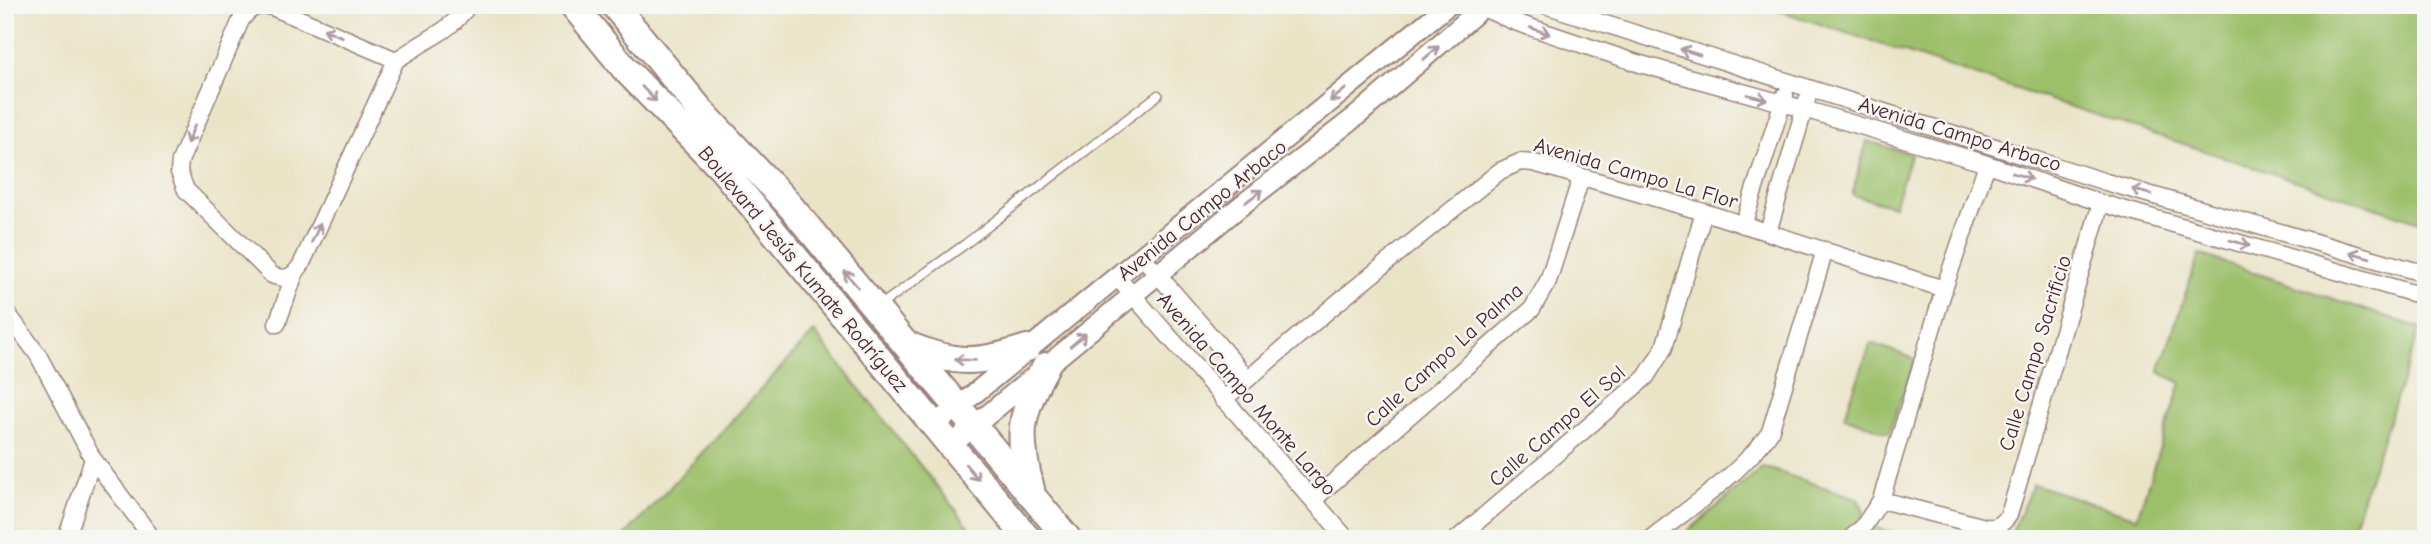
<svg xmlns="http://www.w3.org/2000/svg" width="2431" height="544" font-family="'Comic Neue',sans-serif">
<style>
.green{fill:#9cc06b;stroke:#73704b;stroke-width:2}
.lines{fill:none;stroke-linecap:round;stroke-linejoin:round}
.service-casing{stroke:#9a8279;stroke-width:11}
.minor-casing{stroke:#9a8279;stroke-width:19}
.tertiary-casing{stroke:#9a8279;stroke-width:23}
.trunk-casing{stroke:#9a8279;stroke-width:30}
.service{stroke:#fff;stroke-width:8}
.minor{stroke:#fff;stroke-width:16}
.tertiary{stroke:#fff;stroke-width:19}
.trunk{stroke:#fff;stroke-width:26}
.oneway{stroke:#ae9aa0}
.labels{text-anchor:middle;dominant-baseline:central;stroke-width:5;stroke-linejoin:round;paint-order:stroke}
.street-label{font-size:21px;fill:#4a1f2b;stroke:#f6f6f2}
</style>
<rect width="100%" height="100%" fill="#f6f6f2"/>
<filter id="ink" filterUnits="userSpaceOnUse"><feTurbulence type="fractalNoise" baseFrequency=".0143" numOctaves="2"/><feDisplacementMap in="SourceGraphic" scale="14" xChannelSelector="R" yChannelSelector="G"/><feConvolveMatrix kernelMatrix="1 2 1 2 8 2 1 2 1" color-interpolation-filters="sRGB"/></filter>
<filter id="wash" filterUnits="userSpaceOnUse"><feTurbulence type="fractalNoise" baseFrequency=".00686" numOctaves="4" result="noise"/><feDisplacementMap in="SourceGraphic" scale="28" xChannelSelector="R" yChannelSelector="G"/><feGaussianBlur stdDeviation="1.57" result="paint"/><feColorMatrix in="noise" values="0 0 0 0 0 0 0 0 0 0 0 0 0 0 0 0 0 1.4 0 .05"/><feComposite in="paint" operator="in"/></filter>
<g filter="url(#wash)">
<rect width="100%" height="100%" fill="#eae4c7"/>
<path class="green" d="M1762,5h664v219z
M1867,141l44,13 -17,52 -42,-11z
M2199,254l221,74 -71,211h-344l7,-7 21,-48 104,34 44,-135 -22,-11z
M814,332l165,207h-357z
M1871,343l44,16 -26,74 -45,-16z
M1763,467l94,31 7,12 -2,9 -24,20h-148l-4,-6z
M1872,527l48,12h-61z"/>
</g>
<g filter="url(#ink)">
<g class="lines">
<defs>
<path id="service" d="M878,307l86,-62 194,-150"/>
<path id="minor" d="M1476,5l39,17 122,41 167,46 183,55 114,39 325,94
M1545,5l561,177 320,92
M396,60l-124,-53c-14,-4 -23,2 -31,13l-61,141 -1,11 7,18 86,85c14,6 21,2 29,-10l95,-205 48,-30 11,-9 14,-16
M1743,225l42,-130
M1768,232l39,-132
M1141,255l107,124
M1116,276l231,263
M5,310l33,45 55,104 60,80
M277,324l18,-51
M1223,400l114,-97 163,-132 20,-9 14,1 170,49 240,77
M1313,500l219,-191 16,-28 33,-103
M1881,500l104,27c12,1 17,-2 24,-12l92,-312
M66,539l27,-80
M1457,539l189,-162 18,-29 40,-136
M1650,539c38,-30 93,-67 120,-107l55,-182
M1850,539l13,-12 18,-27 63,-211 43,-125"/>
<path id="tertiary" d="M933,425l25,-18 490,-402
M950,446l288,-238 121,-94 126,-109"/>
<path id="trunk" d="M573,5l52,64 97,100 306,370
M614,5l88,107 84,89 282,338
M908,345c47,20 70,19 119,3
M1031,489c-14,-53 -12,-75 15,-123"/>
</defs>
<use href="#service" class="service-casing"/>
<use href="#minor" class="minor-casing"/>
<use href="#tertiary" class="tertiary-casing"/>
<use href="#trunk" class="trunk-casing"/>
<use href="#service" class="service"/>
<use href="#minor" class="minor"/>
<use href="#tertiary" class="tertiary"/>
<use href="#trunk" class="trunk"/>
</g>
<defs><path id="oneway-shaft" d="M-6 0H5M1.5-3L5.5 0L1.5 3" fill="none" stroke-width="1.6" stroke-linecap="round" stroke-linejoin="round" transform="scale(1.75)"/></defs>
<g class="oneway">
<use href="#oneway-shaft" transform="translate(1540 31) rotate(19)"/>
<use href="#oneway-shaft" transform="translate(333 33) rotate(-157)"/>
<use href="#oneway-shaft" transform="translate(1690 52) rotate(-163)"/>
<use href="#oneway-shaft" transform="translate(1431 53) rotate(-41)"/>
<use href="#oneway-shaft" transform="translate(649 94) rotate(46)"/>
<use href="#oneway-shaft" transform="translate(1338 95) rotate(141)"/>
<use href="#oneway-shaft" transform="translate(1757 97) rotate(15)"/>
<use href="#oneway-shaft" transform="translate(191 134) rotate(113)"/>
<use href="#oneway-shaft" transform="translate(2022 176) rotate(18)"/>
<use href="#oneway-shaft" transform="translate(2142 192) rotate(-164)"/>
<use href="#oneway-shaft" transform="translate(1254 196) rotate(-38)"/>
<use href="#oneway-shaft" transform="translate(316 233) rotate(-65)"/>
<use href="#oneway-shaft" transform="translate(2240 243) rotate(16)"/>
<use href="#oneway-shaft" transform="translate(2360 255) rotate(-164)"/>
<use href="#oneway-shaft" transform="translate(851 279) rotate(-130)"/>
<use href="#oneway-shaft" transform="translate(1078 340) rotate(-40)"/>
<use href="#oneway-shaft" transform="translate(965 360) rotate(-178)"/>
<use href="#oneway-shaft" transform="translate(972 472) rotate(50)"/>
</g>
</g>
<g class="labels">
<g class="street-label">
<text transform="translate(1960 134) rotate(17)">Avenida Campo Arbaco</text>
<text transform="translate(1636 173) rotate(16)">Avenida Campo La Flor</text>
<text transform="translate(1202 210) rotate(-39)">Avenida Campo Arbaco</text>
<text transform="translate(803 269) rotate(50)">Boulevard Jesús Kumate Rodríguez</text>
<text transform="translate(2035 353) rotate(-73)">Calle Campo Sacrificio</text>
<text transform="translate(1444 355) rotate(-42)">Calle Campo La Palma</text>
<text transform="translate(1247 394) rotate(49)">Avenida Campo Monte Largo</text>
<text transform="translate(1557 426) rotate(-41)">Calle Campo El Sol</text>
</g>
</g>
<rect width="2431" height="544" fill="none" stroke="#f6f6f2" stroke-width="28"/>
</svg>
